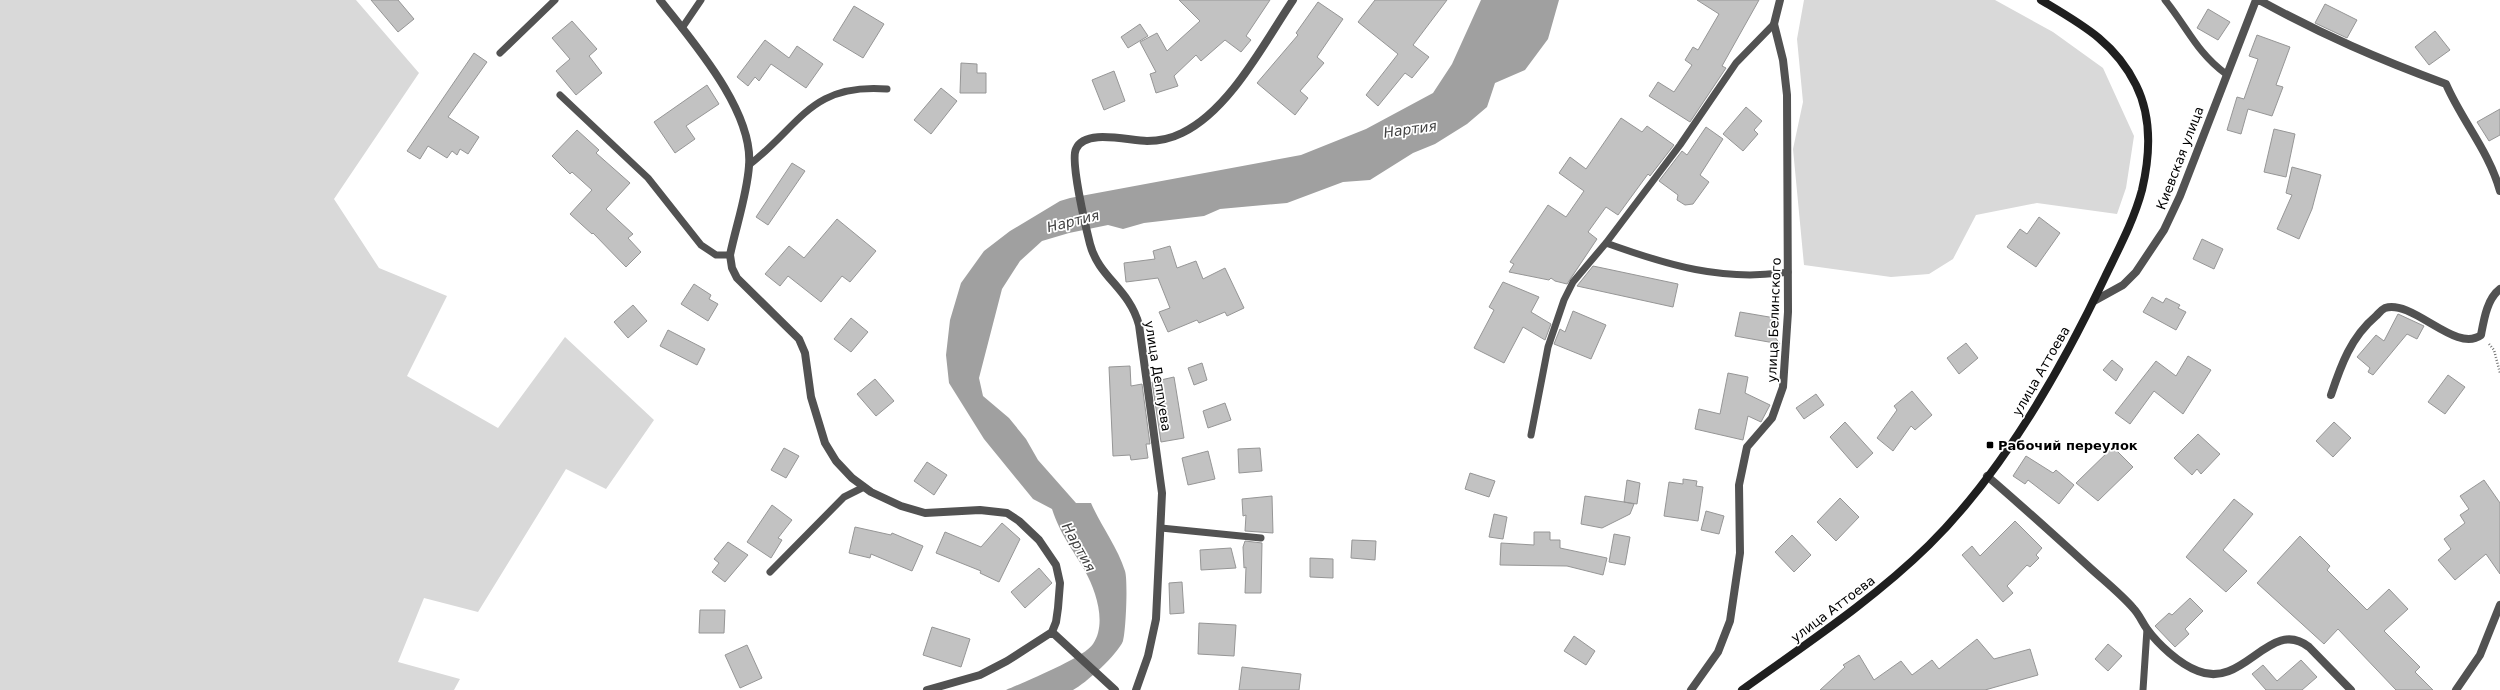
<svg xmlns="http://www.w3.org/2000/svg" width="2500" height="690" font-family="'DejaVu Sans',sans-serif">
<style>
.green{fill:#d9d9d9}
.water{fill:#a0a0a0}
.building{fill:#c2c2c2;stroke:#969696}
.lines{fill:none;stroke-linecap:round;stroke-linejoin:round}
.path{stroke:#747474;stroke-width:2.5;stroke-dasharray:1 2;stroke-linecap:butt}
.lane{stroke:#525252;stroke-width:7}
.street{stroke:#525252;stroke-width:8}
.secondary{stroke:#1f1f1f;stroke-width:8}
.poi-dot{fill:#000;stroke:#fff;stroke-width:1.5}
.labels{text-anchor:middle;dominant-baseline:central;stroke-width:3.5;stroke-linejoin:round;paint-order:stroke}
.street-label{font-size:13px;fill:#000;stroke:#fff}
.poi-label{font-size:13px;font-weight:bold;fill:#000;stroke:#fff;text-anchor:start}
.water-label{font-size:14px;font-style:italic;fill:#414141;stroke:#fff}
</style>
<rect width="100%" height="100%" fill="#fff"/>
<path class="green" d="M0,0h356l63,73 -85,126 45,69 68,28 -40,80 91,52 67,-91 89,83 -48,69 -40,-20 -88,143 -54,-14 -26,64 62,17 -6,11h-454z
M1804,0h191l58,32 50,36 31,68 -8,52 -9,26 -80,-11 -61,12 -23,44 -24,15 -38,3 -87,-12 -11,-116 10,-47 -6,-63z"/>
<path class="water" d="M1481,0h78l-11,39 -23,31 -30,13 -8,24 -20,17 -32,20 -22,9 -43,27 -27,2 -56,21 -67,6 -16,7 -60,7 -21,6 -15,-4 -39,8 -27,8 -22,20 -18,28 -23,89 4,18 26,22 17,21 12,21 38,43h15c10,23 26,43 34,68 3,9 1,60 -2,70 -5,13 -38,43 -50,49h-67c18,-8 78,-32 87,-46 14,-21 3,-53 -8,-73 -13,-23 -24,-35 -33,-62l-19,-10 -49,-60 -35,-56 -3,-28 4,-35 11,-37 23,-32 26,-20 50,-30 10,-3 231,-43 65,-26 67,-36 19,-29z"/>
<path class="building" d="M371,0h27l16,19 -16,13z
M1179,0h91l-24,36 5,4 -10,12 -16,-12 -24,21 -5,-6 -22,21 4,10 -22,7 -6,-19 6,-2 -16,-30 17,-9 10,18 33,-30z
M1375,0h72l-34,45 16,12 -17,21 -7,-5 -27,33 -12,-11 32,-41 -40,-32z
M1697,0h62l-37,66 4,2 -36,54 -41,-26 9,-14 16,10 18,-27 -7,-5 8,-13 5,3 21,-36z
M1318,2l25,17 -26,38 7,6 -24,28 8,7 -13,17 -38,-32 41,-48 -2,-2z
M2325,4l32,16 -10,18 -32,-15z
M854,6l30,18 -21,34 -30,-18z
M2208,9l22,13 -12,18 -21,-12z
M572,21l25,28 -8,7 13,17 -26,22 -20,-24 14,-12 -18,-21z
M1140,24l8,12 -20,12 -7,-11z
M2435,31l15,19 -21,15 -14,-18z
M2257,35l33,12 -14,38 7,2 -11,29 -24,-7 -7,25 -14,-4 10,-33 7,2 14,-40 -9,-3z
M765,40l24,18 8,-12 26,18 -17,24 -35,-24 -12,17 -4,-4 -7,9 -11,-9z
M474,53l13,9 -39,55 31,20 -11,17 -8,-5 -3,6 -5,-4 -5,7 -19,-12 -8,13 -13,-8z
M961,63l16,1v9h9v20h-26z
M1114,71l11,30 -21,9 -12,-30z
M707,85l12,19 -33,22 9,13 -20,14 -21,-31z
M941,88l16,13 -26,33 -17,-14z
M1746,107l16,14 -8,9 4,4 -15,17 -20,-17z
M2500,109v26l-11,6 -12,-19z
M1621,118l21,14 5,-6 27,19 -24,31 -2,-2 -30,41 -12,-8 -18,25 9,7 -30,45 -12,-3 -4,-3 -2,2 -40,-8 5,-8 -4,-2 38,-57 18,12 18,-26 -25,-18 11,-16 16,12z
M1706,127l17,12 -23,36 9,7 -16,22 -8,1 -8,-5 1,-5 -19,-14 23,-30 5,4z
M2274,129l21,5 -9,43 -22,-5z
M577,130l22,20 -3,3 34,30 -24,26 27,25 -5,4 13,14 -15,15 -33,-34 -1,1 -22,-20 22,-24 -20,-18 -2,2 -18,-18z
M792,163l13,8 -37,54 -12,-8z
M2292,167l29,8 -9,34 -13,30 -22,-10 15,-34 -6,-2z
M2039,217l21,16 -24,34 -29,-20 13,-18 7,5z
M837,219l39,32 -26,31 -8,-6 -21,26 -33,-26 -8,10 -15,-12 24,-28 15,12z
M2202,239l21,10 -9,20 -21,-10z
M1170,246l7,22 19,-7 7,18 22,-11 19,40 -17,8 -2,-4 -26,11 -2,-3 -29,12 -9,-20 11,-4 -12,-30 -32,4 -2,-19 31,-4 -2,-8z
M1593,266l85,18 -5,23 -96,-21z
M1503,282l36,15 -8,15 20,12 -6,16 -22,-13 -19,36 -30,-15 20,-38 -5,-3z
M694,284l17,11 -2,4 9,5 -10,17 -27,-17z
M2152,297l11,6 3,-5 14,7 -2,3 8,4 -10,18 -33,-18z
M633,305l14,16 -19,17 -14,-16z
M1573,311l33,14 -15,34 -37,-15 6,-15 5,3z
M1740,312l35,6 -3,15 8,11 -45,-8z
M2398,314l26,12 -7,13 -10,-5 -34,41 -5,-3 2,-4 -13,-11 19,-22 8,6z
M851,318l17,14 -17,20 -17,-13z
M668,330l37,19 -8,16 -37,-19z
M1966,343l12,15 -19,16 -12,-16z
M2188,356l23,14 -28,44 -29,-23 -24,33 -15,-11 41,-52 20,15z
M2112,360l11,9 -7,12 -13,-11z
M1202,363l5,17 -13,5 -6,-17z
M1130,366l1,20 11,-2 8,60h-4l2,14 -17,2 -1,-5 -17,1 -4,-89z
M1728,373l20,4 -3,16 25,12 -9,17 -13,-6 -5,24 -48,-11 4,-20 21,5z
M2448,375l17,12 -20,27 -17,-12z
M1174,377l10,61 -23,4 -9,-60z
M875,379l19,22 -18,15 -19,-22z
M1912,391l20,24 -17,15 -4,-4 -18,25 -16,-13 20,-28 -3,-4z
M1816,394l8,11 -20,14 -8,-11z
M1225,403l6,17 -23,8 -5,-17z
M1845,422l28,31 -16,15 -27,-31z
M2334,422l17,16 -18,19 -17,-16z
M2198,434l22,20 -19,20 -4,-5 -5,6 -18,-17z
M2113,447l20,20 -35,34 -22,-18z
M784,448l15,8 -13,22 -15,-8z
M1260,448l2,23 -23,2 -1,-24z
M1208,451l7,28 -27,6 -6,-27z
M2026,456l27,17 3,-3 18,15 -15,19 -31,-24 -3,4 -12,-8z
M927,462l20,13 -13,20 -20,-14z
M1470,473l25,8 -6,16 -24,-8z
M1683,479l14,2 -1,5 7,1 -5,34 -34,-5 5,-34 14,2z
M1627,480l13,3 -3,21 -13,-2z
M2484,480l16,23v71l-14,-20 -31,26 -17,-20 13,-11 -7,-10 21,-16 -5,-8 9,-6 -9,-13z
M1272,496l1,37 -28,-2 1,-16 -3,1 -1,-17z
M1585,496l39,6 10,2 -4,10 -28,14 -21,-4z
M1840,498l19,19 -23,24 -19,-19z
M2234,499l19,15 -30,36 24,21 -21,21 -40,-35z
M772,505l20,15 -14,18 4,2 -11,18 -24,-16z
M1706,511l18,5 -5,18 -18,-4z
M1494,514l13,3 -4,22 -14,-2z
M2015,521l27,27 -6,7 3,3 -9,9 -3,-2 -20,21 6,7 -10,9 -41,-47 10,-9 8,10z
M1002,523l18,16 -21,43 -19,-9 1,-2 -45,-18 9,-21 36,15z
M855,527l36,8 1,-2 31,13 -11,25 -41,-17 -1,4 -21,-5z
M1534,532h16v8h10v8l47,10 -4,17 -36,-9 -67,-1 1,-22 33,2z
M1614,534l16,3 -5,28 -16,-3z
M1792,535l19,20 -17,17 -19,-20z
M2300,536l30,30 -3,4 40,40 22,-21 19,20 -24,22 36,36 -5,5 18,18h-37l-58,-61 -14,15 -67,-61z
M1352,540l24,1 -1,19 -24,-2z
M1245,541l17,2 -1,50h-16l1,-26 -2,1 -1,-21z
M728,542l20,13 -23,27 -13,-10 7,-9 -5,-4z
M1231,548l5,20 -35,2 -1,-20z
M1310,558l23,1v19l-23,-1z
M1039,568l13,15 -27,25 -14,-16z
M1182,582l2,31 -14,1 -1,-31z
M2190,598l13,13 -18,18 4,5 -14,13 -20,-21 14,-13 3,2z
M700,610h25l-1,23h-25z
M1199,623l37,2 -2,31 -36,-2z
M932,627l38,12 -9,28 -38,-12z
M1574,636l21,15 -9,14 -22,-14z
M1977,639l17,20 36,-10 8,26 -53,15h-165l25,-23 -2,-2 16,-10 15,25 27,-19 11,14 20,-15 7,9z
M2108,644l14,12 -14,15 -13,-12z
M747,645l15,33 -22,10 -15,-33z
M2301,660l16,17 -15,13h-36l-14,-16 11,-9 14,16z
M1242,667l59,7 -2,16h-60z"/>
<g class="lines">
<path class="path" d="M2489,344l5,6 6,23"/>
<path class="lane" d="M2165,0c22,27 32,53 61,74
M682,28l19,-28
M500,53l55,-53
M560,95l88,83 53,67 15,10h14
M749,165c52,-40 61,-82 138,-76
M1606,243c61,22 117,39 182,29
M1531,435l17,-88 16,-47 9,-18 33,-39 74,-98 56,-82 38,-39
M1161,528l100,10
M770,572l74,-75 20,-10
M2143,690l4,-61"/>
<path class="street" d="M660,0c32,41 94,111 89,166 -2,29 -13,60 -19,89l2,13 5,10 62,61 6,14 6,44 14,46 11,18 16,17 19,14 30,14 24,7 55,-3 27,3 12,8 20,19 17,25 4,18 -2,25 -2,14 -4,10 -45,29 -27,14 -53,15
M2259,0c64,35 119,59 187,84 16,37 43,67 54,107
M2094,301l29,-16 13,-13 28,-42 16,-34 76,-196
M2331,395c10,-30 20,-58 45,-79 3,-3 5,-6 9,-8 28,-9 71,46 96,27 3,-16 6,-36 19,-46
M1987,476c34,29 67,59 100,89 15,14 33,28 46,43 6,6 9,14 14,21 11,15 32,35 51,42 46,19 72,-55 111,-24l42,43
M1052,632l63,58
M1136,690l12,-34 8,-37 6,-126 -23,-168c-10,-37 -40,-47 -49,-81 -4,-16 -20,-83 -14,-95 9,-21 53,-8 71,-8 12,0 25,-3 35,-8 48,-23 82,-90 111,-133
M1691,690l27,-38 12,-31 10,-68 -1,-68 8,-38 25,-29 11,-31 5,-75 -1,-217 -4,-35 -9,-36 6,-24
M2456,690l24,-35 20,-50"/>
<path class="secondary" d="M1742,690c64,-46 131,-90 187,-145 74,-73 132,-175 176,-268 14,-29 29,-57 37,-87 8,-34 10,-73 -6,-105 -21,-43 -55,-61 -95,-85"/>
</g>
<rect class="poi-dot" x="1986" y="441" width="8" height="8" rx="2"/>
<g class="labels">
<g class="street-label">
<text transform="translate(2180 158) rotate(-69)">Киевская улица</text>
<text transform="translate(1774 320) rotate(-88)">улица Белинского</text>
<text transform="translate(2041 371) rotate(-60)">улица Аттоева</text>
<text transform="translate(1158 376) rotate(81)">улица Деппуева</text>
<text transform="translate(1833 609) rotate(-37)">улица Аттоева</text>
</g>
<g class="poi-label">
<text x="1998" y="445">Рабочий переулок</text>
</g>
<g class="water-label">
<text transform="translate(1410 129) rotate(-8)">Нартия</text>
<text transform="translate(1073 221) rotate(-14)">Нартия</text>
<text transform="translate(1079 547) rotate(61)">Нартия</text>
</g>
</g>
</svg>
